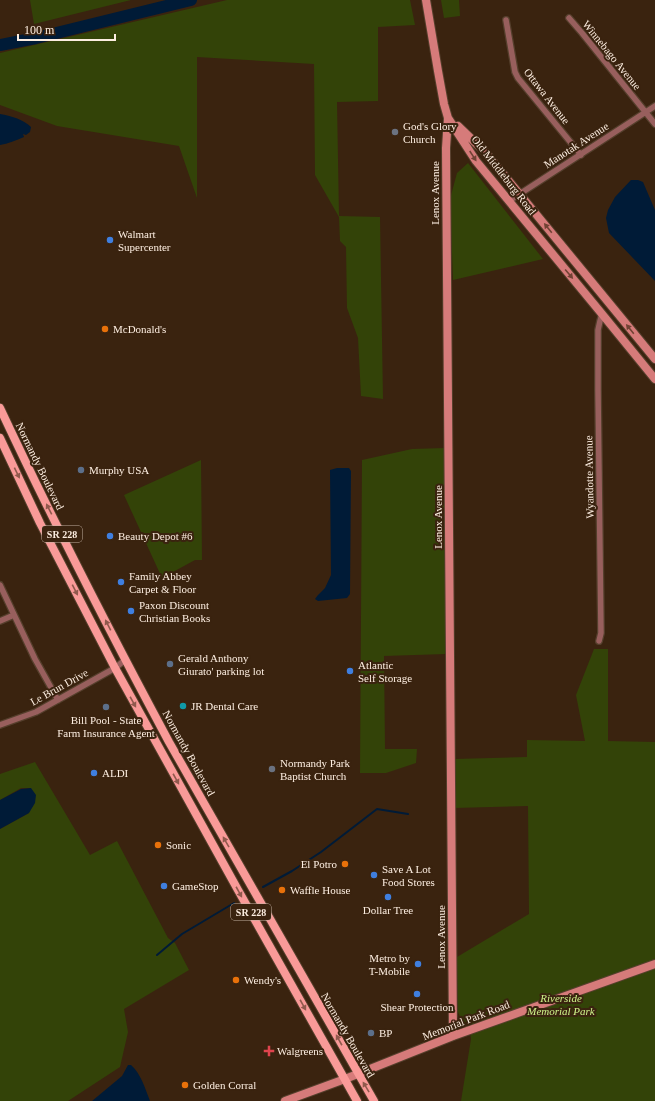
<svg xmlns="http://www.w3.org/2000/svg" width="655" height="1101" font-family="Georgia,serif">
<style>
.green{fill:#334308}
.water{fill:#001b37}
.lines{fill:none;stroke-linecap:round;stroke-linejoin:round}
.stream{stroke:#001b37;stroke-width:2}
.river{stroke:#001b37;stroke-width:12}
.street-casing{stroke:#553f2c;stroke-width:8}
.secondary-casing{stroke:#553f2c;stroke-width:10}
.primary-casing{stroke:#553f2c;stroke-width:10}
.street{stroke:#985f5d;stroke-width:5.5}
.secondary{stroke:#d67b7a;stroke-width:8}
.primary{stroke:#f99a98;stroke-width:8}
.oneway{fill:#714234}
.oneway2{fill:#90594d}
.worship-dot{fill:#6b7280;stroke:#3a230f;stroke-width:1.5}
.shop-dot{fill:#3f7fe0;stroke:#3a230f;stroke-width:1.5}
.food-dot{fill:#e8710a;stroke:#3a230f;stroke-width:1.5}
.service-dot{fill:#5c6f8a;stroke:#3a230f;stroke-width:1.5}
.culture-dot{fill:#0f9aa8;stroke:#3a230f;stroke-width:1.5}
.health-dot{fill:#e0444e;stroke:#3a230f;stroke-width:1.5}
.labels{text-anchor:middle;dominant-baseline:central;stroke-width:4;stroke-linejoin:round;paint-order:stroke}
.shield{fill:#3a230f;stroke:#c2b1a2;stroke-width:1}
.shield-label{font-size:10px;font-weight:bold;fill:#fdeee1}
.street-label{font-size:11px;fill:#fdeee1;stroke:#3a230f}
.poi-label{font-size:11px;fill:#fdeee1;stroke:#3a230f;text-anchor:start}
.park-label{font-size:11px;font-style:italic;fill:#cff48b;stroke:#3a230f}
</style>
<rect width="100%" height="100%" fill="#3a230f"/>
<path class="green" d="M30,0h101l-97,24z
M227,0h183l5,25 -37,2v74l-41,1 2,114 41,1 3,182 -22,-3 -3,-58 -11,-30 -1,-61 -6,-6 -1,-24 -24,-42 -1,-111 -117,-7v141l-18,-52 -122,-20 -57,-21v-52z
M441,0h18l1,16 -16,2z
M468,163l75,96 -90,21 -3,-81 7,-26z
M445,448l1,206 -62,2 1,93h32l-1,14 -30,10h-26l2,-313 50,-11z
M201,460l1,100h-7l-33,18 -38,-83z
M594,649h14v92l47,1v359h-194l10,-62 -2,-16 -7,-2 -4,-9 -1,-55 72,-43 -1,-108 -74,2 1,-49 72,-2v-17l58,1 -9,-46z
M35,762l55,93 27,-14 51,97 7,5 14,27 -65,39 4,23 -8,35 -52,34h-68v-272l29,-16 2,-25h-10l-21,12v-26z"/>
<path class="water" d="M0,114c11,2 23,5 31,13l-1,5 -4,3 -3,-1 1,3c-8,3 -16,7 -24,8z
M631,180h7l5,2 12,28v71l-46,-48 -3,-15 2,-8 7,-13z
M337,468h12l2,3 -1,123 -3,4 -29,3 -3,-2 3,-4 7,-7 6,-13 -1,-105z
M31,788l5,7 -1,8 -6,10 -29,16v-29l21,-11z
M128,1065h3c10,9 14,23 19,36h-58l30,-25z"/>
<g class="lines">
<path class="stream" d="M263,887l29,-16 29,-19 56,-43 31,5
M157,955l25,-21 52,-31"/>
<path class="river" d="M0,45l36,-7 155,-38"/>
<defs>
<path id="street" d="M569,18l13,15 73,91
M506,20l9,52 3,6 63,77
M509,201l146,-95
M0,585l35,74 23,41
M0,621l14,-6
M599,641l2,-8 -3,-242v-61l2,-9 2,-7
M0,725l36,-13 79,-44 10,-8"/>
<path id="secondary" d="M426,0l12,71 6,33 4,14 -2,30 7,888
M448,118l28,43 126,153 53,65
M458,126l27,26 170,207
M285,1101l60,-22 108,-43 202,-72"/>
<path id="primary" d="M0,408c53,113 110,224 169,334l205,359
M0,438l40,85 75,145 123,222 119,211"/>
</defs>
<use href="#street" class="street-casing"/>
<use href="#secondary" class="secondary-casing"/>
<use href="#primary" class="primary-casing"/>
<use href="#street" class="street"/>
<use href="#secondary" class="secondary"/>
<use href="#primary" class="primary"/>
</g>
<defs><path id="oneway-solid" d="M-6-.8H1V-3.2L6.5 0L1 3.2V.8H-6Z"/></defs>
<g class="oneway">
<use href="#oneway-solid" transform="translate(473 156) rotate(57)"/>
<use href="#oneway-solid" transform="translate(548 228) rotate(-129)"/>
<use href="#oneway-solid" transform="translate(569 274) rotate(50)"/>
<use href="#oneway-solid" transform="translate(630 329) rotate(-129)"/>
</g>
<g class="oneway2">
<use href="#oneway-solid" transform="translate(17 473) rotate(64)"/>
<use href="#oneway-solid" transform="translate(49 509) rotate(-117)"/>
<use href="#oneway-solid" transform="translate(75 590) rotate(63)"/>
<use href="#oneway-solid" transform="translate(108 625) rotate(-117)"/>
<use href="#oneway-solid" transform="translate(133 702) rotate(61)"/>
<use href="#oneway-solid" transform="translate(176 779) rotate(61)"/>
<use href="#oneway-solid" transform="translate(226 842) rotate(-120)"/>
<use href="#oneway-solid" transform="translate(239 892) rotate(61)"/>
<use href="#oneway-solid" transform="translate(303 1005) rotate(61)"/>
<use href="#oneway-solid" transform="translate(339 1040) rotate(-119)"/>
<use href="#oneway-solid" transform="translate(366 1087) rotate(-121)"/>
</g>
<g class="worship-dot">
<circle cx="395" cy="132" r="4"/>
<circle cx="272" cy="769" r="4"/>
</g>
<g class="shop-dot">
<circle cx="110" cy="240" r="4"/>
<circle cx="110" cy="536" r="4"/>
<circle cx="121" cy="582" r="4"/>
<circle cx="131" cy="611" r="4"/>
<circle cx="350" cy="671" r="4"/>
<circle cx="94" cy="773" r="4"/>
<circle cx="374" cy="875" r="4"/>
<circle cx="164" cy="886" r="4"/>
<circle cx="388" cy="897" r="4"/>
<circle cx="418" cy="964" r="4"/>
<circle cx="417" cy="994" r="4"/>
</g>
<g class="food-dot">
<circle cx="105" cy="329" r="4"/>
<circle cx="158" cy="845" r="4"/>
<circle cx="345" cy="864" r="4"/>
<circle cx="282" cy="890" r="4"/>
<circle cx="236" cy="980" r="4"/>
<circle cx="185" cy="1085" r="4"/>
</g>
<g class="service-dot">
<circle cx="81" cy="470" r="4"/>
<circle cx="170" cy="664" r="4"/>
<circle cx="106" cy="707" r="4"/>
<circle cx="371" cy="1033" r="4"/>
</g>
<circle class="culture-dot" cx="183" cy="706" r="4"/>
<path class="health-dot" d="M267 1045h4v4h4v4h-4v4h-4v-4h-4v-4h4z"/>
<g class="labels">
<g class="shield">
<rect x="42" y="526" width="40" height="16" rx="3"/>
<rect x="231" y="904" width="40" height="16" rx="3"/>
</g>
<g class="shield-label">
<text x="62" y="534">SR 228</text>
<text x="251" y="912">SR 228</text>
</g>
<g class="street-label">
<text transform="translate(612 55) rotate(51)">Winnebago Avenue</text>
<text transform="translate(547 96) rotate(52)">Ottawa Avenue</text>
<text transform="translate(576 145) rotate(-33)">Manotak Avenue</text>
<text transform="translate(504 175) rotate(52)">Old Middleburg Road</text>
<text transform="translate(435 193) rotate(-90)">Lenox Avenue</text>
<text transform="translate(40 466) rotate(64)">Normandy Boulevard</text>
<text transform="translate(589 477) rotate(-91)">Wyandotte Avenue</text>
<text transform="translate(438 517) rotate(-90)">Lenox Avenue</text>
<text transform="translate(59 687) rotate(-29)">Le Brun Drive</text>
<text transform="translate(189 753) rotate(61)">Normandy Boulevard</text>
<text transform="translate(441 937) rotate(-90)">Lenox Avenue</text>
<text transform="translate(466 1020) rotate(-21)">Memorial Park Road</text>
<text transform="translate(348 1035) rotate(60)">Normandy Boulevard</text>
</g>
<g class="poi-label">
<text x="403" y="126">God's Glory<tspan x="403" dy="13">Church</tspan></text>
<text x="118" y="234">Walmart<tspan x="118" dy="13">Supercenter</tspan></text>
<text x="113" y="329">McDonald's</text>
<text x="89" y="470">Murphy USA</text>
<text x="118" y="536">Beauty Depot #6</text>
<text x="129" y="576">Family Abbey<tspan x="129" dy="13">Carpet &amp; Floor</tspan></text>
<text x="139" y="605">Paxon Discount<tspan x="139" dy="13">Christian Books</tspan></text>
<text x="178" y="658">Gerald Anthony<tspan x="178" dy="13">Giurato' parking lot</tspan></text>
<text x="358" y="665">Atlantic<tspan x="358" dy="13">Self Storage</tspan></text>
<text x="191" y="706">JR Dental Care</text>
<text x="106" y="720" text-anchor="middle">Bill Pool - State<tspan x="106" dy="13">Farm Insurance Agent</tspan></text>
<text x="280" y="763">Normandy Park<tspan x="280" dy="13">Baptist Church</tspan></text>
<text x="102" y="773">ALDI</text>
<text x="166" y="845">Sonic</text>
<text x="337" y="864" text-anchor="end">El Potro</text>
<text x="382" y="869">Save A Lot<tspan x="382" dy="13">Food Stores</tspan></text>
<text x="172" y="886">GameStop</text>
<text x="290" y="890">Waffle House</text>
<text x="388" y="910" text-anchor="middle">Dollar Tree</text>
<text x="410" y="958" text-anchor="end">Metro by<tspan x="410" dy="13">T-Mobile</tspan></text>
<text x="244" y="980">Wendy's</text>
<text x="417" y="1007" text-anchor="middle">Shear Protection</text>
<text x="379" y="1033">BP</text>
<text x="277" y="1051">Walgreens</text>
<text x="193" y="1085">Golden Corral</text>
</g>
<g class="park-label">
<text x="561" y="998">Riverside<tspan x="561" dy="13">Memorial Park</tspan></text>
</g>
</g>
<path d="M18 34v6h97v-6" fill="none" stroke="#fdeee1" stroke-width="2"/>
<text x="24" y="34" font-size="12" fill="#fdeee1" stroke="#3a230f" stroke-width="3" paint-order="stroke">100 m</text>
</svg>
